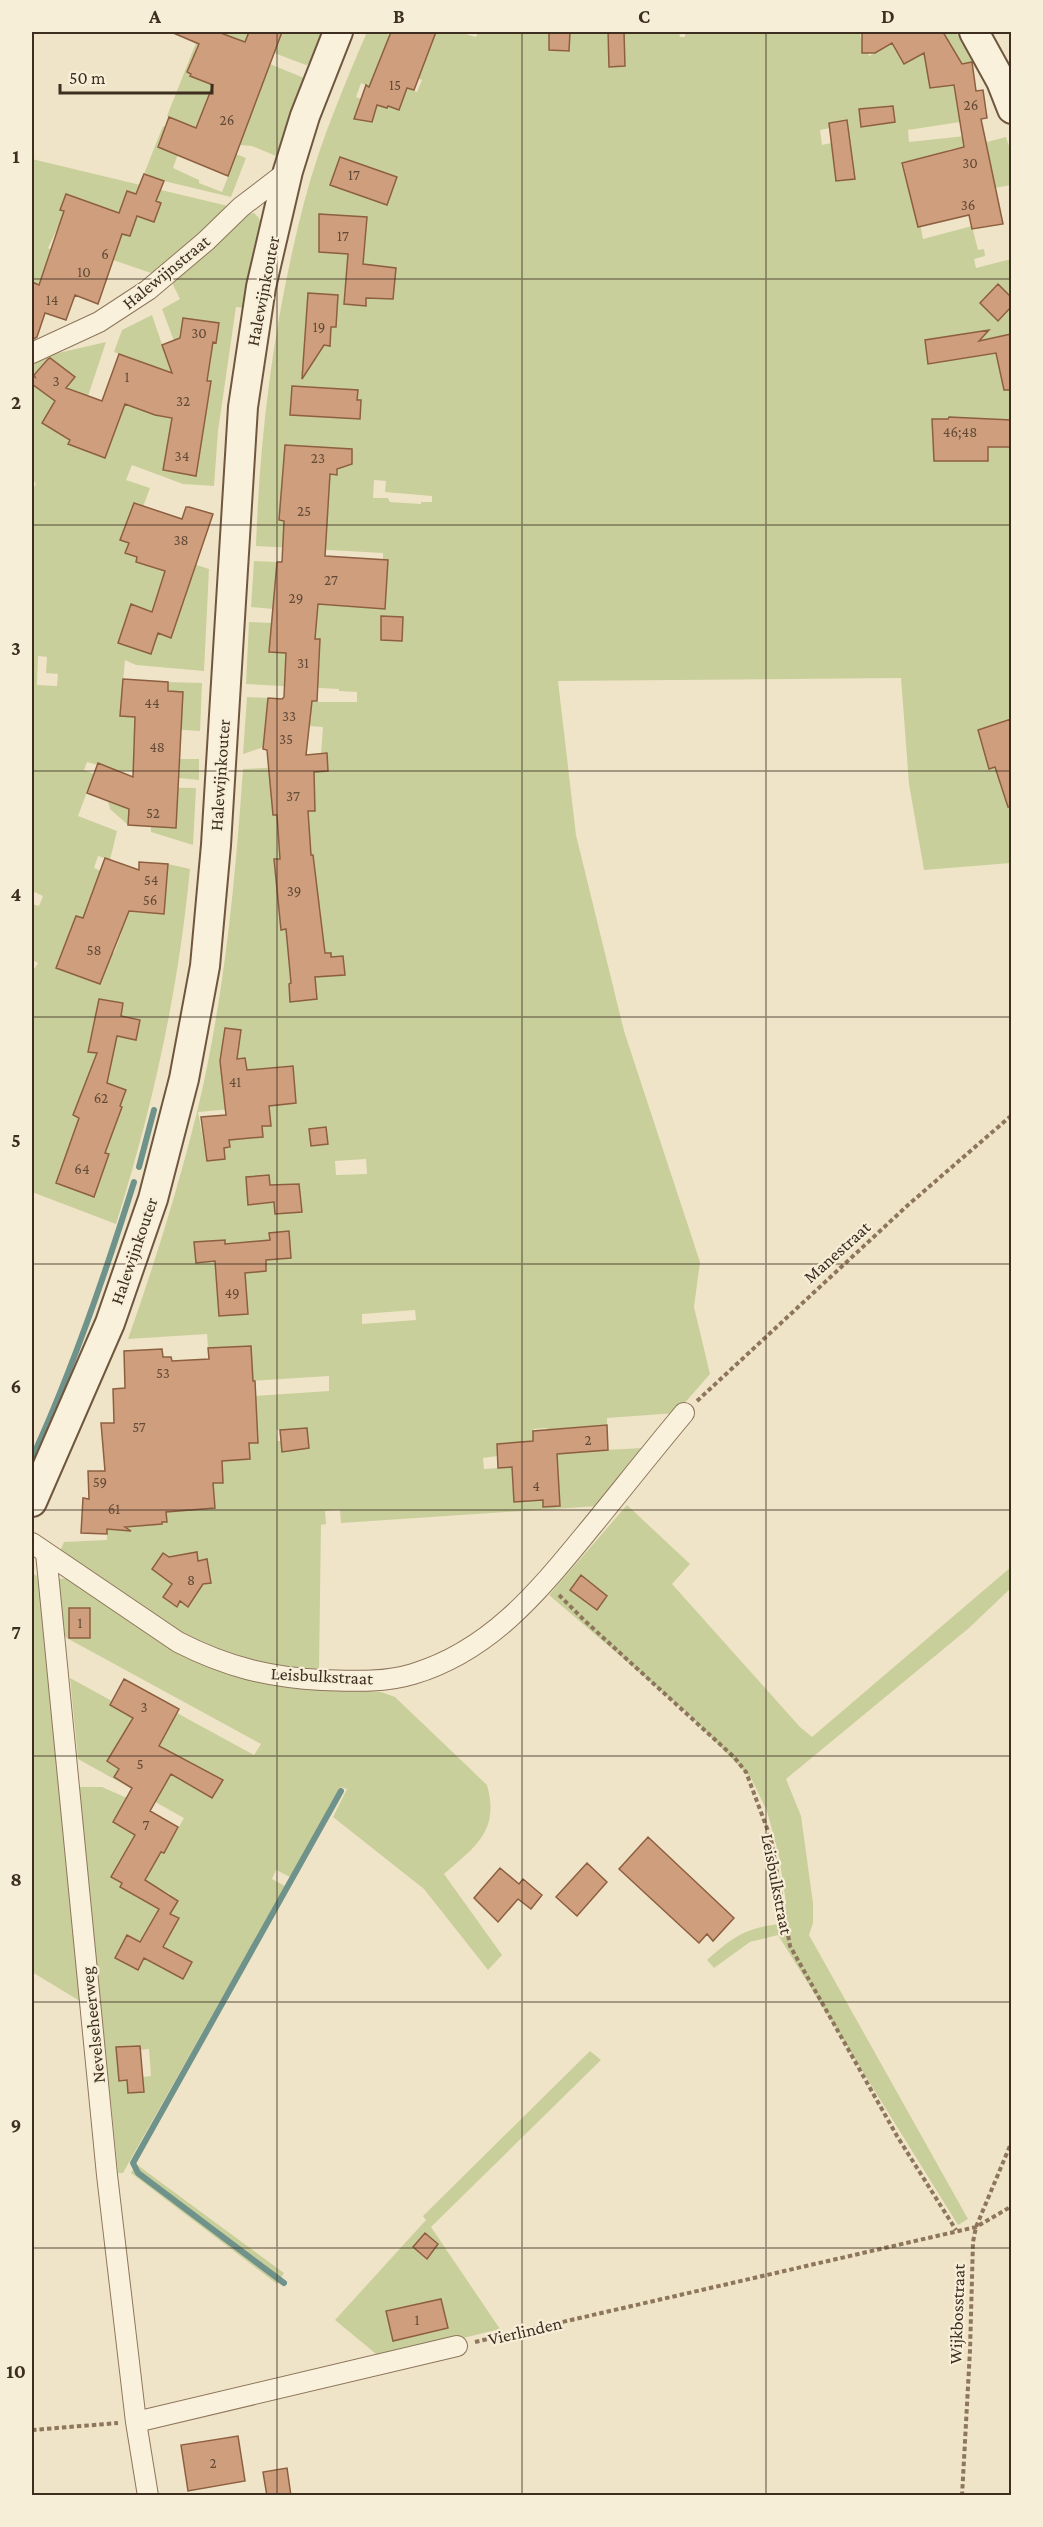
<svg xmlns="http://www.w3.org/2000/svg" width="1043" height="2527" font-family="'Crimson Pro',serif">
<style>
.green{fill:#c9cf9b;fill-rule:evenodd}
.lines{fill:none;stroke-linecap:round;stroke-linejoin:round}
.stream{stroke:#6f938a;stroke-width:6}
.building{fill:#cf9f7d;stroke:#8d5f41;stroke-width:1.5}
.street-casing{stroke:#8d765c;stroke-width:22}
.secondary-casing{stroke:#6f573f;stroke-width:32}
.path{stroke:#8d765c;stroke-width:4;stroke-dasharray:4.5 3;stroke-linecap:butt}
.street{stroke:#faf1dc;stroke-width:20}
.secondary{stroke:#faf1dc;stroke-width:28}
.grid{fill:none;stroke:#3d2e20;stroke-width:1.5;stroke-opacity:0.55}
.labels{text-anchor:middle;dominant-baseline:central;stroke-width:4.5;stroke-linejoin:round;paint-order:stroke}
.number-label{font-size:15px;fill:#624a37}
.street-label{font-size:18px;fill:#3d2e20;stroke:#f7eed8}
.neatline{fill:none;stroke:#3d2e20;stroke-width:2}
.grid-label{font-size:20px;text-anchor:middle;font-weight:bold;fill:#3d2e20}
</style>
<rect width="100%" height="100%" fill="#f0e4c8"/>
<path class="green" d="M218,32h108l-12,31 -8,2z
M367,32h15l46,19 8,-19h31l-1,2 10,3 2,-5h71v18l19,2 2,-20h37l2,35 16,-1 -1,-34h55l1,5h5v-5h175l3,21h5l1,3 23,-13 13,21 27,-15 4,7 16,-9 -9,-15h13l16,30 -45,7 3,19 24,-3 6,37 -52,8 1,12 75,-8 3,8 19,-5 5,15v33l-17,3 -8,-46 -39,8 5,27 11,-2 3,15 10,-2 2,3 -25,6 5,21 -21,2 -6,-17 2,-1 -11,-44 -21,6 14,49h3l5,26 49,-13 6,24 6,-1 1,7 -11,3 2,9 35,-9v38l-13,-13 -18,19 18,17 13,-13v27l-18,4 5,24 14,-2 -1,361 -33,9 11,38 10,-2 2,9 -3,2 6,18 7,-2v10l-2,1 3,7 -1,52 -87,7 -15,-86 -8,-106 -343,3 18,154 48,196 76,231 -6,45 16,67 -34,39 -69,5v7l-38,3v8l-19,2 -3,-10 -14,1v12l-36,3 1,12 -15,2 1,11 44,-3v-12l115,-6 -44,58 -258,17 -1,-13 -15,1 1,13 -5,1 -2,144c-13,-1 -28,0 -41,-2 -83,-14 -153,-66 -218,-116l4,-9 43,-2v-11l19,1 1,-16 18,1 26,-4 -1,-6 -35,1v-6h-4v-3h-9l-1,3 -15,-1v-10l69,-4 1,10h10v-10l37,-2 -1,-22 28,-2 -1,-16 -48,2 -1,-4 -11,1v4l-12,-3 -1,3 -30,2 -1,-15 32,-2 -1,-11h-3l-1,-6h-18v7h-8l-1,-19 47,-3 -1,-14 7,-1v-10l14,-1 -1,-14 17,-1 -1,-10h-19l-1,-14 -79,5c26,-74 50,-150 69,-227 27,-112 38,-228 46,-343l65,-3 1,6 19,-1 -1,-18 -6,1 2,-27 -15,-1 1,-5 2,-1 -1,-18h47v-10l-18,-1v-2l-93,-5 3,-62 24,1v-14l-22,-2 3,-46 23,1 -3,47 43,3 2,-24 8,1v16l19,1 1,-16 39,2 2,-31 -5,-1v-7l-127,-7c4,-118 19,-233 49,-347 15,-57 39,-113 62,-167zM379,63l43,17 -5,12 -10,-4 -9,22 -10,-4 -1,2 -31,-11 5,-14 8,4zM892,106l2,16 -17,3v-3l-16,1 -1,-14zM847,121l8,57 -18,3 -6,-38 -9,2 -2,-15 10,-2 -1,-5zM340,158l24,8 -1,6 21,7 -5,14 -21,-7 -3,7 -24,-8zM368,265l11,1 -3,31h-10l-1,9 -21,-2 2,-27 21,2zM308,293l30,2 -2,32h-5l-1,19 -12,-1v11l-7,5 -7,-6zM973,333l4,23 -48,8 -4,-24zM292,386l66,4 -1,10 4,1 -1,17 -69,-3zM285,445l62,4 5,5v7l-6,5 -8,-1 -1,10 -54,-4zM374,480l12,1 -1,11 47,4v6h-11v2l-31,-2 -2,-4h-15zM270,637l50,2 -1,34 -33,-1v-19l-17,-1zM314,774l1,36 -7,1 1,18 -31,3 -1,-17h-4l-3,-37zM313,855l2,22 -5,1 2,27h8l2,20 -41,5 -7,-71zM331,953v4l12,-1 1,19 -50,4 -1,-4h-3l-1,-19zM315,982l2,17 -26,3 -2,-18zM245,1059l4,41 -25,2 -3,-38 8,-1v-3zM293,1066l3,37 -27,2 -1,-18h-8l-1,-14 7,-1v-4zM269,1106l2,19 -9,1v11l-33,3v7l-5,1 1,11 -18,2 -9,-49zM366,1159l1,15 -31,1 -1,-14zM269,1175l1,11 29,-2 3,28 -27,2 -1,-12 -26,3 -2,-28zM224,1240l1,4 18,-2v4l47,-3 1,15 -26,2 1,11 -21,2 3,41 -29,2 -3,-44 10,-1 -1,-11 -29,2 -2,-20zM415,1310l1,10 -54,4v-10zM329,1376v15l-106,7 -1,-6 -16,1 -1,-9zM223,1405l1,2 28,-2 1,9 -53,3v-11zM307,1428l2,20 -27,4 -1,-11h-4l-1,-11zM558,1468l2,38 -16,1 -1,-7 -29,2 -2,-31zM196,1552l2,9 9,-1 4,23 -10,2 -13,22 -8,-6 -3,5 -14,-9 11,-16 -7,-5 -2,2 -13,-9 11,-16 8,5z
M196,43l74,21 39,16 -17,49 -16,27 -24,-10 -12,-1 12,-32 -35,-14 -9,-1 -16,39 54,21 -15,39 -67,-16 -20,-7 19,-48 16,7 4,-10 -16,-7zM197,151l36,13 -11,28 -23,-9v-3l-26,-12 5,-14z
M32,159l196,47 -74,68 -41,-14 5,-15 -59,-20 -11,23 8,4 -11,16 -6,17 -7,-3z
M254,213l5,5 2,7 -16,83 -9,-1 -18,124 -4,55 -31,-2 -51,-19 -6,15 24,8 -7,19 -11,-1 -1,4 3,2 -10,29 85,28 -5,102 -68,-6 -11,-5 -5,55 61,2 2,-25 -15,-1v-9l34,1 -2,48 -62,-4 -4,9 -1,35h-14l-32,-9 -3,8 18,7 -9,-1 -15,40 39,15 -7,29 -12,-4 -4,12 43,18 -2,26 29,2 4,-50 22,5c-12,124 -37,237 -74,355l-84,-32v-220l6,-9 -6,-3v-56l7,2 4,-10 -11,-5v-399l4,-9 -4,-2v-118l22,-9 52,-12 -20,60h-2l-16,42 37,14 18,-55 18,-16 8,-22 -35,-13 8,-22 30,-15 16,47 6,-21 -12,-32 18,-10 -9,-18 75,-67zM49,358l26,19 -18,26 -14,-11 4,-6 -13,-11zM127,547l42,13 23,14 -8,28 -27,-8 8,-23 -29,-9 1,-5 -12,-4zM38,656l9,1 -1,16 12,1 -1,12 -20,-1zM76,916l45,18 -7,19 -6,-2v12l-8,21 -43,-16zM123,1003l-3,13 20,4 -5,20 -20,-4 -3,21 -24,-6 8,-39zM88,1076l37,14 -5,16 2,1 -9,23 -40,-15zM71,1141l38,13 -15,43 -38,-14z
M247,697l21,1 -4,49 -21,7z
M180,759h19v21l-20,-2z
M132,787l64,1 -3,57 -42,-13v-6l25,2 2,-28 -48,-2 -2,27 -18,-16 -2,-8z
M627,1505l63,59 -18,20 128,143 12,10 199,-170v21l-42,40 -183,151 15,37 12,87v20l-4,12 159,284 -10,6 -180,-290 -28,7 -36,26 -7,-8c26,-23 38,-32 73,-36l6,-21 -7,-47 -12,-45 -16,-33 -63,-64 -139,-119z
M32,1574l4,1 6,12 41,416 -51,-31z
M69,1578l88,59 203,53 21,2 14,5 92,88c13,46 -12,62 -43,89l58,81 -14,15 -64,-81 -91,-72 14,-28 -7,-2 -50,90 -14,-7 -4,9 13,7 -162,287h-5l-39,-386h23l25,11 -14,25 51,30 20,-35 -106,-59 -8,-81 42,23 -2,4 54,30 13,-22 77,42 7,-11 -198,-108 -4,-57zM70,1608h20v30h-21zM122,1736l53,32 -15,25 -25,-15 -21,-1 5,-8 -12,-8zM197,1766l25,14 -10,18 -27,-16zM123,1856l26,15 -6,12 15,9 2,-3 10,5v20l9,5 -20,-10 -48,-32zM127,1935l43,21 -7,13 -19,-11 -6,12 -23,-13zM140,2046v4l9,-1 2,27 -8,1 1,15 -17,-12 -7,1 -4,-33z
M590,2051l11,9 -170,167 69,102 -119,29 -46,-38 91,-100 -3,-4z
M136,2164l148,109 -7,11 -146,-111z"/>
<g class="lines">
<path class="stream" d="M139,1167l15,-57
M32,1458c41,-89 73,-183 102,-276
M284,2283l-146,-110 -5,-10 208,-372"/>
</g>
<path class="building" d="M171,32h47l27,10 4,-10h33l-54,144 -70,-29 11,-30 27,11 17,-43 -23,-9 1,-2 -4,-2 12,-28z
M391,32h45l-22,58 -7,-2 -8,22 -11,-4 -1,2 -10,-3 -5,17 -18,-3 12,-34 3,2z
M549,32h21l-1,19 -20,-1z
M608,32h16l1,34 -16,1z
M862,32h81l19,32 10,-2 4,29 7,-1 4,28 -6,1 22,105 -31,5 -3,-14 -51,12 -16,-64 62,-16 -10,-62 -24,3 -6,-35 -20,11 -12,-21 -17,10h-13z
M893,106l2,16 -34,5 -2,-18z
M847,120l8,59 -19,2 -7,-58z
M340,157l57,20 -10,28 -57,-20z
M144,174l20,7 -8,20 5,2 -7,19 -17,-6 -7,20 -8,-2 -24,70 -23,-9 -9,25 -21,-7 -8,24 -5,3v-58l7,3 25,-74 -4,-1 6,-16 53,19 8,-22 9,3z
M319,214l48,3 -4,47 33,4 -3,31 -27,-1v8l-22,-2 4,-50 -29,-2z
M998,284l13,13v10l-13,14 -18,-18z
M308,293l30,2 -2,32h-5l-1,19 -6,-1 -22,34z
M183,318l36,5 -3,20 -3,-1 -6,39h4l-15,95 -33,-6 9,-52 -17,-3 -30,-11 -20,54 -37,-14 2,-4 -28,-17 13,-22 -23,-17v-9l3,2 -1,-2 14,-16 2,-1 25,19 -9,11 36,13 17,-47 53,19 -10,-28 18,-7z
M989,330l-10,11 32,-7v56h-7l-8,-37 -68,11 -3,-24z
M292,386l66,4 -1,10h4l-1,19 -70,-4z
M949,417l62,3v27h-23v14h-54l-2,-42h16z
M285,445l67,4v15l-15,5v6l-7,-1 -5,82 63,4 -3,49 -67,-5 -3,35h5l-3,62h-5l-6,54 21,-2 1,18 -14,1 1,39h-7l3,44h2l12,98h6v4l12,-1 2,19 -30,2 2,22 -27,3 -1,-18 2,-1 -5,-54 -5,1 -7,-71h6l-3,-44h-4l-6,-65 -4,-1 5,-51 14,1 2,-2 2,-44 -17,-1 8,-90h5l2,-41 -5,-1z
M134,503l48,16 4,-12h3l24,7 -42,124 -13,-5 -7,21 -33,-11 13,-39 21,8 13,-41 -29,-9 1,-5 -12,-4 4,-10 -9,-3z
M381,616l22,1 -1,24 -21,-1z
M123,679l45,3v9l15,1 -7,136 -48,-3 1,-16 -42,-16 11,-30 35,14 2,-60 -15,-1z
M1011,719v88h-3l-13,-40 -6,2 -11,-39z
M105,858l34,12v-8l29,2 -4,50 -35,-3 -29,73 -44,-16 20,-52 7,2z
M99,999l24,4 -2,13 19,4 -4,20 -19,-4 -10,47 19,7 -6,16 2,1 -17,46 4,1 -15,43 -38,-14 23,-65 -6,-3 24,-62 -9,-1z
M225,1028l16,2 -4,29 8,-1 2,12 46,-4 3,37 -27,3 2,20h-9l1,11 -34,3 1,7 -6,1 1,11 -18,2 -6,-44 25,-2 -6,-54z
M326,1127l2,17 -17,2 -2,-17z
M269,1175l1,10 29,-1 3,28 -27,2 -1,-12 -26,3 -2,-28z
M289,1231l2,27 -25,2v11l-21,2 3,41 -29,2 -4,-55 -19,2 -2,-21 31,-2v4l45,-4 -1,-7z
M251,1346l2,35h2l3,62h-9l1,16 -28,2 1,22h-10l2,25 -49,4 1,10h-5v2l-37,3 6,4 -24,-2v5l-26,-1 2,-35 6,1 -1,-28h17l-4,-48h13l-1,-34 12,-1 -1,-37 38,-2 1,8h8l1,4 37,-2 -1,-11z
M607,1425l1,25 -51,4 3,52 -17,1v-7l-29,2 -2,-35 -14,1 -1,-24 36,-3v-10z
M307,1428l2,20 -27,4 -2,-22z
M197,1552l1,9 9,-2 4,24 -8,1 -15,23 -8,-6 -3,6 -14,-10 9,-13 -20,-15 11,-16 6,4z
M581,1575l26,21 -10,14 -27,-20z
M69,1608h21v30h-21z
M124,1679l55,30 -20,37 64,34 -11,18 -41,-24 -21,37 28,16 -14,26 -3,-1 -16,28 33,21 -8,13 9,4 -16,29 29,15 -9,17 -39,-21 -6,12 -23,-12 12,-23 13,7 19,-33 -39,-22 2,-4 -11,-6 24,-42 -22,-13 19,-34 -18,-11 5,-8 -12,-8 26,-43 -23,-13z
M648,1837l86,81 -21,23 -6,-7 -8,9 -80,-74z
M587,1863l20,19 -30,34 -21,-19z
M500,1868l19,16 4,-5 19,16 -11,14 -13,-10 -20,23 -24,-24z
M140,2046l4,46 -16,1 -1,-13 -8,1 -3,-34z
M425,2233l13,11 -11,15 -14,-12z
M441,2299l7,29 -55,13 -7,-30z
M238,2436l7,45 -57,10 -7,-46z
M287,2468l4,28h-24l-4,-24z"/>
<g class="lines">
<defs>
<path id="street" d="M32,353l67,-31 49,-32 58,-49 35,-34 47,-36
M32,1543l146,99c49,25 90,35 144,38 30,1 62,3 91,-6 80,-24 128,-86 179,-148 31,-38 61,-76 92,-113
M46,1553l61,622 29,247 12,74
M136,2422l321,-76"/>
<path id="secondary" d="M974,32l27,49 11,28
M32,1502l78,-179 43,-124 31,-120 21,-113 11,-121 27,-438 18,-120 27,-116 17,-55 33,-84"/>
</defs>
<use href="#street" class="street-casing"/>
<use href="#secondary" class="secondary-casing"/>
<path class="path" d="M697,1401l211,-196 104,-90
M559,1595l26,26 149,136 12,15 25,67 19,107 107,190 59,94
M475,2342l501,-115 36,-21
M32,2430l86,-7
M962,2496l8,-146 3,-108 3,-15 36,-86"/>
<use href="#street" class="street"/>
<use href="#secondary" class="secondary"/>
</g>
<path class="grid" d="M277,32v2464M522,32v2464M766,32v2464M32,279h980M32,525h980M32,771h980M32,1017h980M32,1264h980M32,1510h980M32,1756h980M32,2002h980M32,2248h980"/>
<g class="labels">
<g class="number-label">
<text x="395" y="85">15</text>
<text x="971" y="105">26</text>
<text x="227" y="120">26</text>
<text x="970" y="163">30</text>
<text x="354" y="175">17</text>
<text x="968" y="205">36</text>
<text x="343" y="236">17</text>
<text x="105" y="254">6</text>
<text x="84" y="272">10</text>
<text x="52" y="300">14</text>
<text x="319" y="327">19</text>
<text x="199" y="333">30</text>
<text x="127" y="377">1</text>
<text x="56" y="381">3</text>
<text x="183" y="401">32</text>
<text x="960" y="432">46;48</text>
<text x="182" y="456">34</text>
<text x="318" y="458">23</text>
<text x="304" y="511">25</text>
<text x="181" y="540">38</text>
<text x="331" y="580">27</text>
<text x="296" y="598">29</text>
<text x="303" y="663">31</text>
<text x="152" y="703">44</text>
<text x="289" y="716">33</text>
<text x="286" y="739">35</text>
<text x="157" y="747">48</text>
<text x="293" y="796">37</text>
<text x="153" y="813">52</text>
<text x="151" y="880">54</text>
<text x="294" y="891">39</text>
<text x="150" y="900">56</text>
<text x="94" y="950">58</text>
<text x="235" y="1082">41</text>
<text x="101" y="1098">62</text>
<text x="82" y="1169">64</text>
<text x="232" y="1293">49</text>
<text x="163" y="1373">53</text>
<text x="139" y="1427">57</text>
<text x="588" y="1440">2</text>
<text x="100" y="1482">59</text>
<text x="536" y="1486">4</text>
<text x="114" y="1509">61</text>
<text x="191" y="1580">8</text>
<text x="80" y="1623">1</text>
<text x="144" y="1707">3</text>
<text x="140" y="1764">5</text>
<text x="146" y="1825">7</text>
<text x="417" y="2320">1</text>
<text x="213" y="2463">2</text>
</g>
<g class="street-label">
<text transform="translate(166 272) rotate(-39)">Halewijnstraat</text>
<text transform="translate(263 291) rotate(-79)">Halewijnkouter</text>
<text transform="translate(220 775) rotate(-86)">Halewijnkouter</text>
<text transform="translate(134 1251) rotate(-71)">Halewijnkouter</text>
<text transform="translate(837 1252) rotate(-42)">Manestraat</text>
<text transform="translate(322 1676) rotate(3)">Leisbulkstraat</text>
<text transform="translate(777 1884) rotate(79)">Leisbulkstraat</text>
<text transform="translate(93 2025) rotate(-96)">Nevelseheerweg</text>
<text transform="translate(957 2314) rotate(-88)">Wijkbosstraat</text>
<text transform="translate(525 2331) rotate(-13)">Vierlinden</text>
</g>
</g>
<rect width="1043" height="2527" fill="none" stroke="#f7eed8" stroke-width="66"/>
<path d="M60 84v9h152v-9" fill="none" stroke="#3d2e20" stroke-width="3"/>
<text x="69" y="84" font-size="18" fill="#3d2e20" stroke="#f7eed8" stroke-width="4.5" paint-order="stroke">50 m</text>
<rect x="33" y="33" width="977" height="2461" class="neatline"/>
<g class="grid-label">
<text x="155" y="23">A</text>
<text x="399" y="23">B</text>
<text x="644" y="23">C</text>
<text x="888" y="23">D</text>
<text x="16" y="163">1</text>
<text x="16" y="409">2</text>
<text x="16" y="655">3</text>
<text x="16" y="901">4</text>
<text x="16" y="1147">5</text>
<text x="16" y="1393">6</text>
<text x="16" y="1639">7</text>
<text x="16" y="1886">8</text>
<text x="16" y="2132">9</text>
<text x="16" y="2378">10</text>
</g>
</svg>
